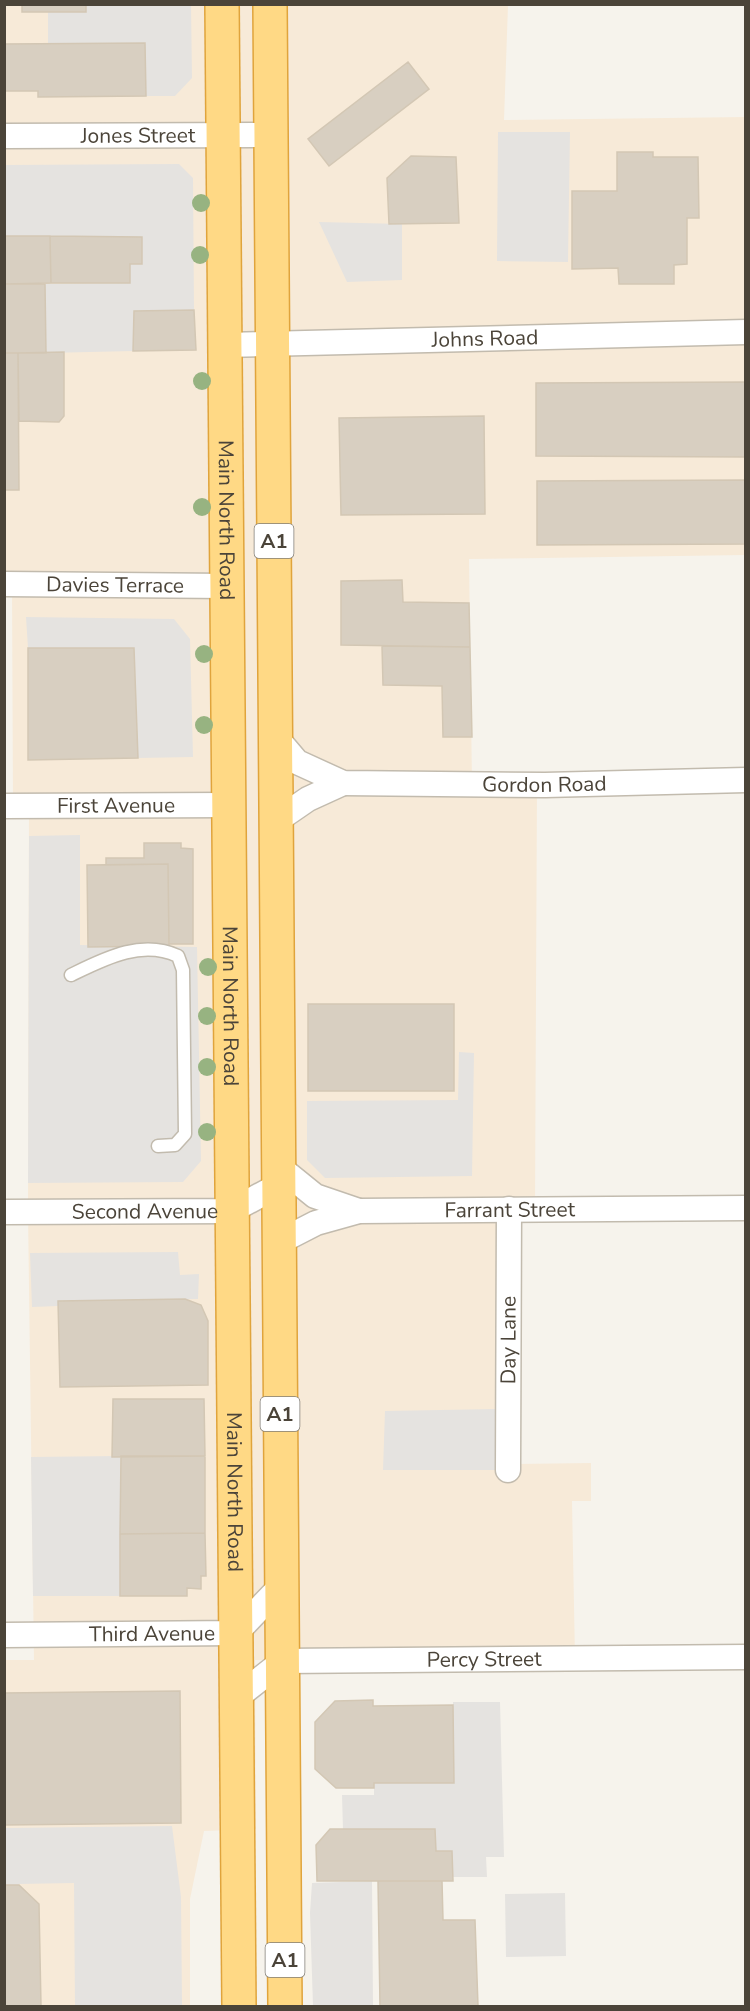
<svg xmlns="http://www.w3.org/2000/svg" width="750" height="2011" font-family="'Nunito Sans',sans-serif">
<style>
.commercial{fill:#f7ead8}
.parking{fill:#e5e3e0}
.building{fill:#d8cfc1;stroke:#d3c7b4;stroke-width:1.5}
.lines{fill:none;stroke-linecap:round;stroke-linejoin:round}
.service-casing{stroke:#c2bbae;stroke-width:15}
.minor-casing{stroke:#c2bbae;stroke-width:27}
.trunk-casing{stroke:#e0a43c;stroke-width:36}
.service{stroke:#fff;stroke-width:12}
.minor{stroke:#fff;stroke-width:24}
.trunk{stroke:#ffd985;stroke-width:33}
.tree{fill:#97b381}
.labels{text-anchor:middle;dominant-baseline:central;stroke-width:4.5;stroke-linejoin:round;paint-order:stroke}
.shield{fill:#fff;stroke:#817c74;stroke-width:1.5}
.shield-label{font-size:20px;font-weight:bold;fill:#4b4439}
.street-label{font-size:21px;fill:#4b4439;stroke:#fff}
</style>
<rect width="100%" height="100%" fill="#f6f3ec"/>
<path class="commercial" d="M5,5h503l-4,115 242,-3 -1,438 -276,4 3,225 65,1 -2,424h-19v255l75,-1v38h-19l3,157 -320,2 1,169 -52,2 -14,68v107h-185l-1,-346h30l-6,-448 1,-405 -16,-1 -1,-221 -8,-1z"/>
<path class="parking" d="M86,5h105l1,73 -17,18h-29l-2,-53h-96v-31z
M498,132h72l-2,130 -71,-1z
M179,164l14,14 1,132 -60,1 -1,40 -87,2 -1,-69 85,-1v-19h12v-26l-137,-2 -1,-71z
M319,222l83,2v56l-55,2z
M26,617l148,2 16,20 3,118 -55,1 -4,-109 -106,-1z
M80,835v110l117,2 4,214 -18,21 -155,1 1,-347z
M459,1052l15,1 -2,123 -147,2 -18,-18v-59l151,-1z
M178,1252l2,23 19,-1 -1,25 -140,2v5l-26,1 -2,-54z
M496,1409l-1,61h-112l2,-59z
M121,1456l-1,140h-87l-2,-139z
M453,1702h47l4,155h-18l1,20h-53l-91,-47 -1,-35h32v-12h80z
M172,1826l9,71 1,109h-107l-1,-123 -56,1 21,20 1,102h-35l-1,-178z
M372,1881l1,125h-60l-3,-93 2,-30z
M565,1893l1,63 -60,1 -1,-63z"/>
<path class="building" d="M18,4h68v8h-64v-7z
M145,43l1,53 -108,1v-6h-34v-47z
M408,62l21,27 -100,77 -21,-27z
M617,152h36v5h45l1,61h-12v46l-13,1v19h-55l-1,-16 -46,1v-78h45z
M411,156l45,1 3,66 -70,1 -2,-46z
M4,236h46l1,47 -47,1z
M50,236l92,1v27h-12v19h-79z
M4,284h41l1,69h-42z
M194,310l2,40 -63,1 1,-40z
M64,352v64l-5,6 -40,-1 -1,-68z
M4,353h14l1,137h-15z
M746,382v75l-210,-1v-73z
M484,416l1,98 -144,1 -2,-97z
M746,480v64l-209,1v-64z
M402,580l1,22 66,1 1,44 -129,-2v-64z
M382,646l88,1 2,90h-29l-1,-51 -59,-1z
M28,648h106l4,110 -110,2z
M144,843h37v5l12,1v95h-24l-1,-80 -62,1v-7h38z
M168,864l1,82 -81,1 -1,-82z
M308,1004h146v87h-146z
M185,1299l16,6 7,16v64l-148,2 -2,-86z
M113,1399h91l1,57 -93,1z
M121,1456h84v77l-85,1z
M205,1533l1,43h-5v13l-14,-1v8h-67v-62z
M180,1691l1,132 -177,2v-132z
M373,1700v6l80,-1 1,78h-80v5h-38l-21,-19v-47l20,-21z
M330,1829h105l1,22h16l1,30h-136l-1,-36z
M378,1881h64l1,39h32l3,86h-98z
M4,1885h15l20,19 2,102h-37z"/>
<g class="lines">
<defs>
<path id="service" d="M71,975c33,-16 70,-36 107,-19l5,14 2,164 -10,11 -17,1"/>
<g id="minor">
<path id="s1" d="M4,136l267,-1"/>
<path id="s2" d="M225,345l521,-13"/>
<path id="s3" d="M4,584l223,2"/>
<path id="s4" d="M275,736l22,26 46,21 202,2 201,-5"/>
<path id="s5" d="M4,806l225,-1"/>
<path d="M276,821l32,-22 35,-16"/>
<path d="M278,1166l37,30 44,15"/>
<path id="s6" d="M4,1212l227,-1 48,-26"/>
<path id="s7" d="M279,1242l37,-19 43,-12 387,-3"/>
<path id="s8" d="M508,1470l1,-261"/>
<path id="s9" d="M4,1635l232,-2 45,-47"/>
<path id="s10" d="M236,1698l47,-37 463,-4"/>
</g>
<g id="trunk">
<path id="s11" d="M222,4l17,2002"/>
<path d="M270,4l15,2002"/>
</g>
</defs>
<use href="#service" class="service-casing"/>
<use href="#minor" class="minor-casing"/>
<use href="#trunk" class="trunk-casing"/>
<use href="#service" class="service"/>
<use href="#minor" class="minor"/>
<use href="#trunk" class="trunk"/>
</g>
<g class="tree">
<circle cx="201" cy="203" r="9"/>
<circle cx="200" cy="255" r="9"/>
<circle cx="202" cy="381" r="9"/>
<circle cx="202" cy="507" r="9"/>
<circle cx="204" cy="654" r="9"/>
<circle cx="204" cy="725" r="9"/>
<circle cx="208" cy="967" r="9"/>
<circle cx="207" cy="1016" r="9"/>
<circle cx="207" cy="1067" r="9"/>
<circle cx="207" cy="1132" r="9"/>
</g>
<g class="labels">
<g class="shield">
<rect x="254.5" y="524" width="39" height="34" rx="4.5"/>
<rect x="260.5" y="1397" width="39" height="34" rx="4.5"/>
<rect x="265.5" y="1943" width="39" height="34" rx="4.5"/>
</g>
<g class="shield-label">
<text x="274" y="541">A1</text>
<text x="280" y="1414">A1</text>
<text x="285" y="1960">A1</text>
</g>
<g class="street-label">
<text stroke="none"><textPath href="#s1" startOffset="134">Jones Street</textPath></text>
<text stroke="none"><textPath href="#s2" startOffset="260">Johns Road</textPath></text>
<text stroke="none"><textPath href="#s11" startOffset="516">Main North Road</textPath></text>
<text stroke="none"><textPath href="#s3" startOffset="111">Davies Terrace</textPath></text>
<text stroke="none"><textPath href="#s4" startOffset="286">Gordon Road</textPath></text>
<text stroke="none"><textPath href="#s5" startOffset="112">First Avenue</textPath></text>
<text stroke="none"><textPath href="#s11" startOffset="1002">Main North Road</textPath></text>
<text stroke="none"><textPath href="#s7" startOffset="237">Farrant Street</textPath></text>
<text stroke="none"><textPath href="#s6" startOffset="141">Second Avenue</textPath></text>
<text stroke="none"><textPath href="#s8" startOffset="130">Day Lane</textPath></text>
<text stroke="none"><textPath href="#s11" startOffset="1488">Main North Road</textPath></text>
<text stroke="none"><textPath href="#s9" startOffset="148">Third Avenue</textPath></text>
<text stroke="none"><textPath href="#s10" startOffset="261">Percy Street</textPath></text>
</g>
</g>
<rect width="750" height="2011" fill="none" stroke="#4b4439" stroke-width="12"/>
</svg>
